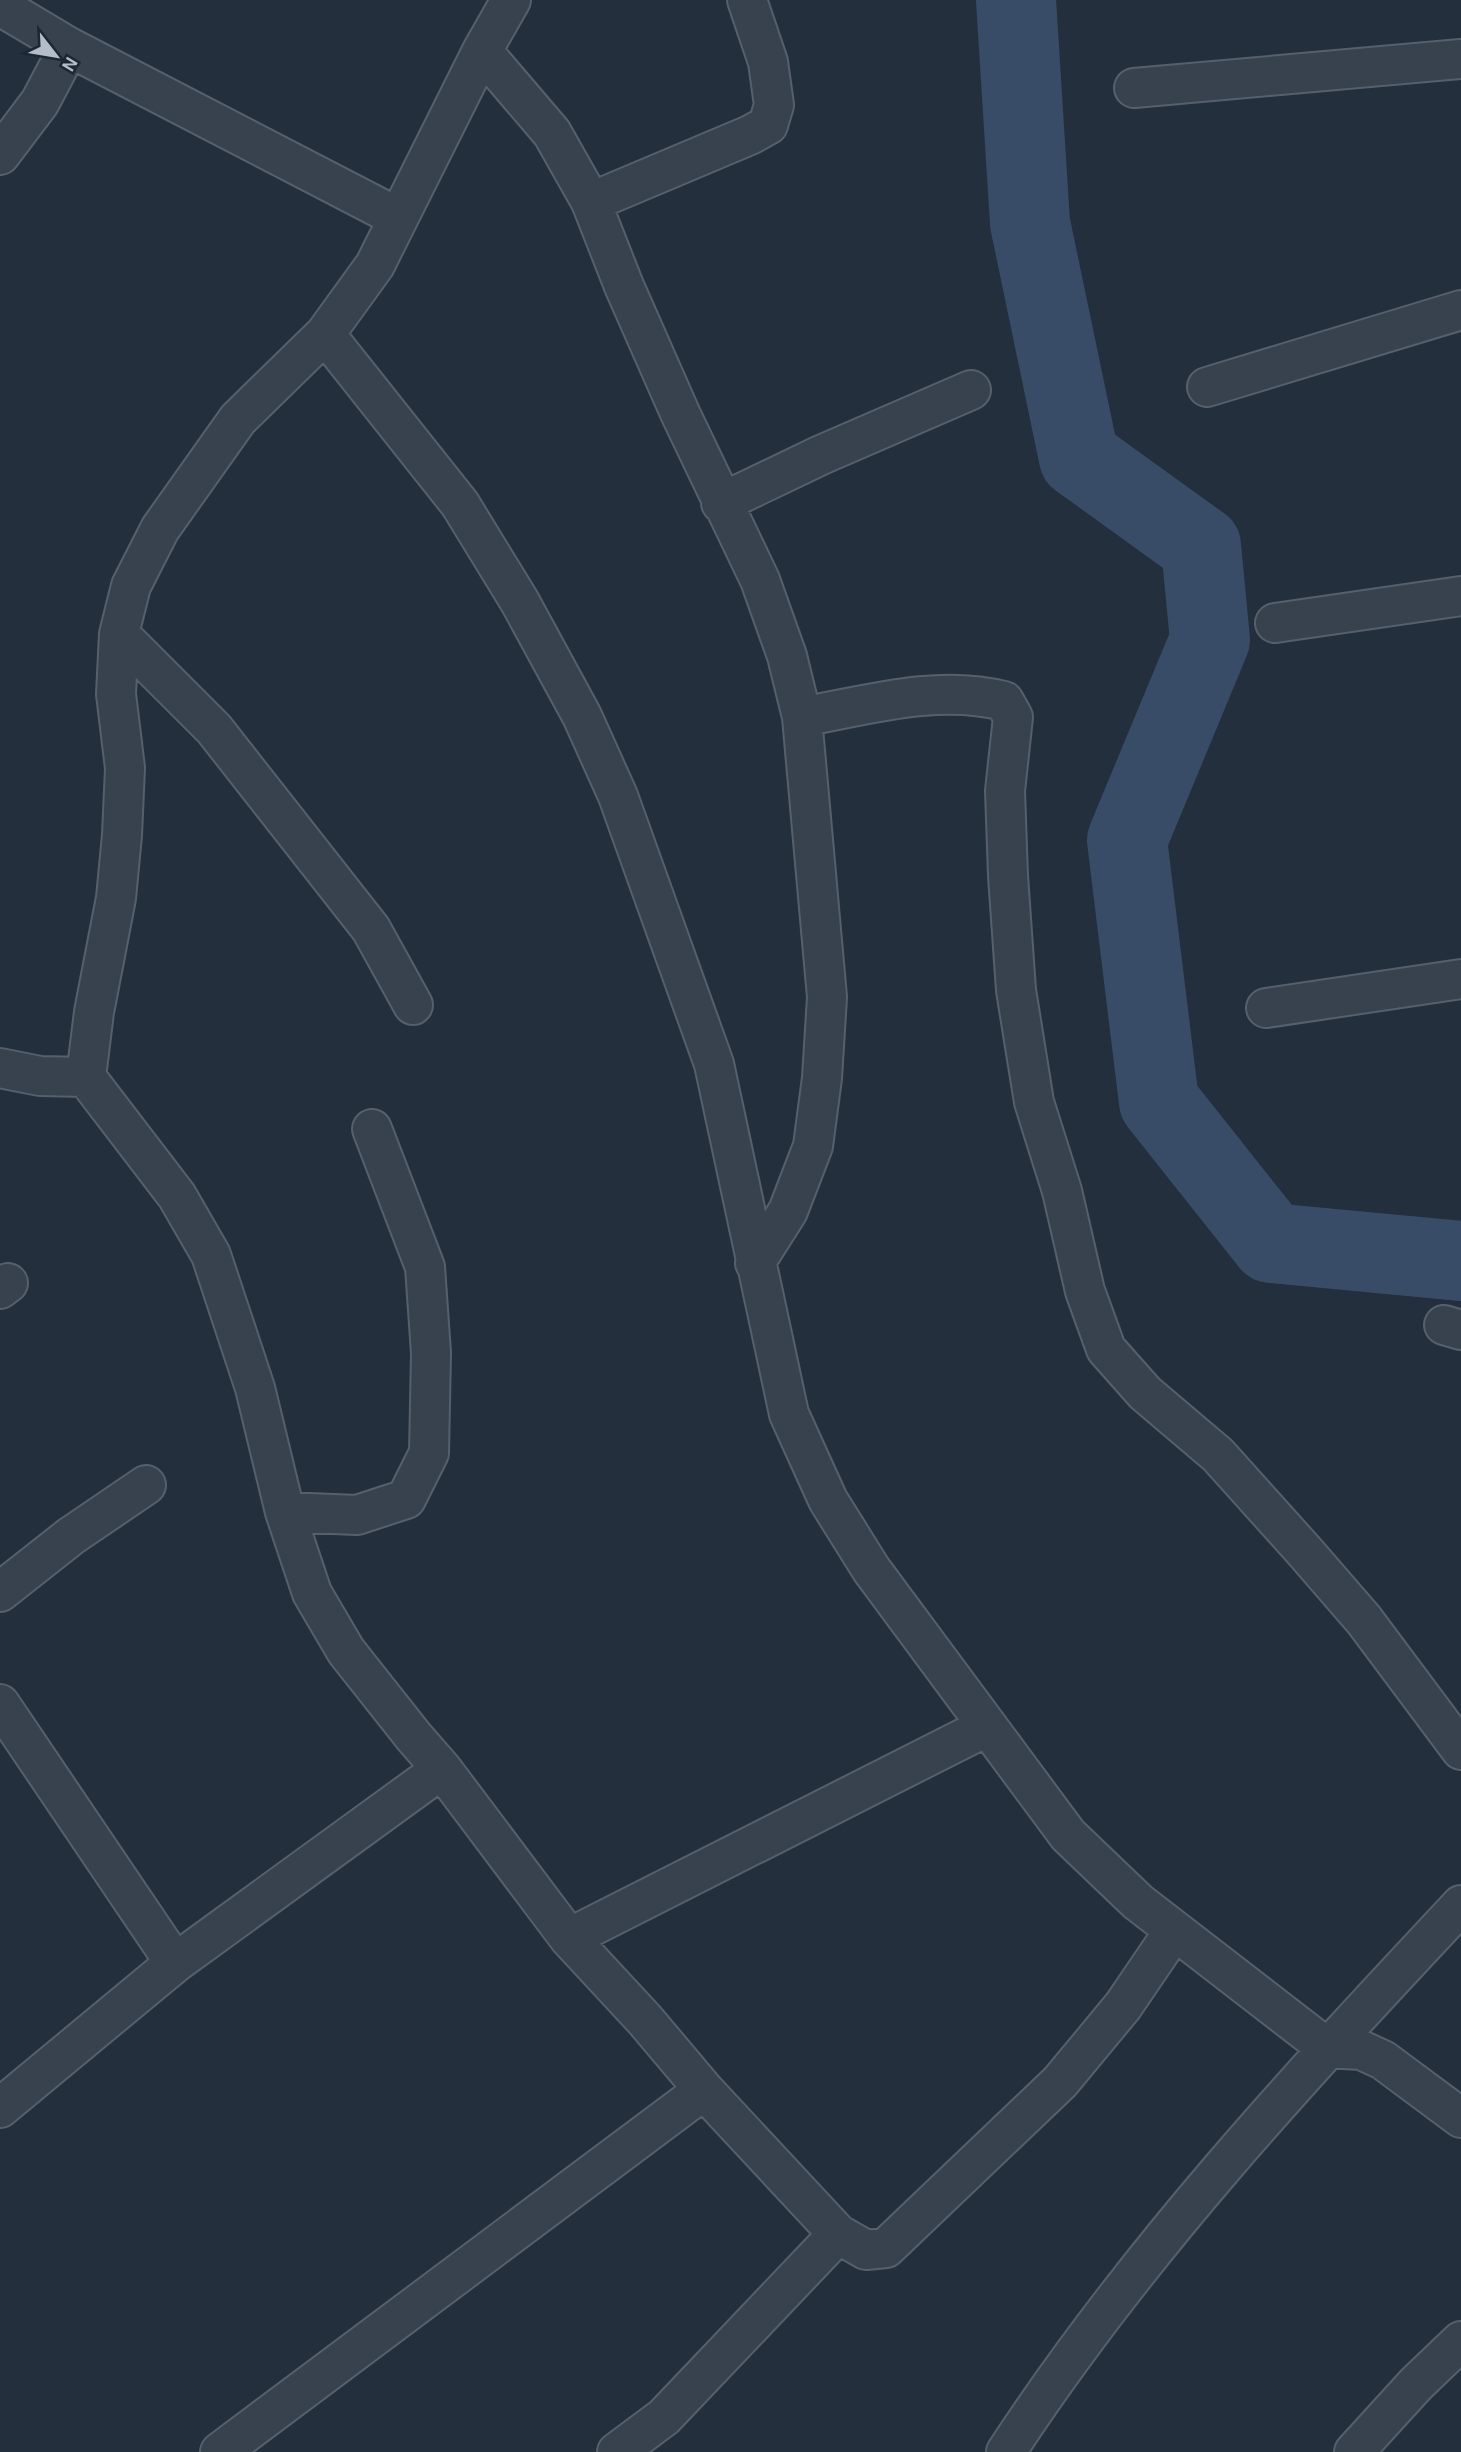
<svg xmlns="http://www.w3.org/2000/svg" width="1461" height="2452" font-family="Karla,sans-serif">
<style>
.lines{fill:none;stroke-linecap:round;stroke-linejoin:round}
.river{stroke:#394c67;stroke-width:80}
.minor-casing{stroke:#565f6c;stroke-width:42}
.minor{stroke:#38414e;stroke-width:38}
</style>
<rect width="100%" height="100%" fill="#242f3e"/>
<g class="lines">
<path class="river" d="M1016,0l14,223 49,235 122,88 9,94 -83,200 32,262 112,141 190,18"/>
<defs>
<path id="minor" d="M511,0l-29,51 -107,214 -50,69 -87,85 -78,110 -29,57 -12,48 -3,60 9,74 -3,67 -6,63 -22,114 -8,65 91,119 34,59 44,133 30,124 27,81 34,58 68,86 28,32 127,169 76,82 59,70 134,144 28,16 20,-2 174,-166 63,-76 51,-75
M0,6l69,41 328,170
M482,51l70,82 39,69 33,84 56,127 80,167 27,76 15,61 25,280 -5,81 -9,68 -25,65 -33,52
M1134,88l327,-29
M0,155l40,-53 29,-55
M591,202l159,-67 18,-10 6,-20 -6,-43 -21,-62
M325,334l135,170 60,98 62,114 36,80 96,268 75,350 39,86 43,69 197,266 70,67 189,146 34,2 22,10 78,58
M1207,387l254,-77
M721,503l100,-48 150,-65
M1275,623l186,-27
M119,634l95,95 157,200 42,76
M802,717c65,-12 136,-33 202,-16l9,16 -8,74 3,85 8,114 18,112 28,89 23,100 21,58 39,44 73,62 88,98 58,67 97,130
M1266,1008l195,-29
M0,1068l40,8 46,1
M0,1289l8,-6
M1444,1325l17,5
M285,1512l72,3 49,-16 23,-46 2,-100 -6,-86 -53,-138
M0,1592l71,-56 75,-51
M0,1704l175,259
M569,1938l417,-211
M0,2108l175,-145 267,-194
M220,2452l484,-362
M617,2452l47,-35 174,-183
M1006,2452c130,-199 293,-374 455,-547
M1354,2452l62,-68 45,-43"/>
</defs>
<use href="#minor" class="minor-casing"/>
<use href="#minor" class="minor"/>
</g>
<g transform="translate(56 56) rotate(121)" stroke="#1d2633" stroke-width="5" paint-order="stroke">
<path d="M0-5L12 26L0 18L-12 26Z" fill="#b4bcc9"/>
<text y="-10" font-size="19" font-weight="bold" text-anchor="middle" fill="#b4bcc9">N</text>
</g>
</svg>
